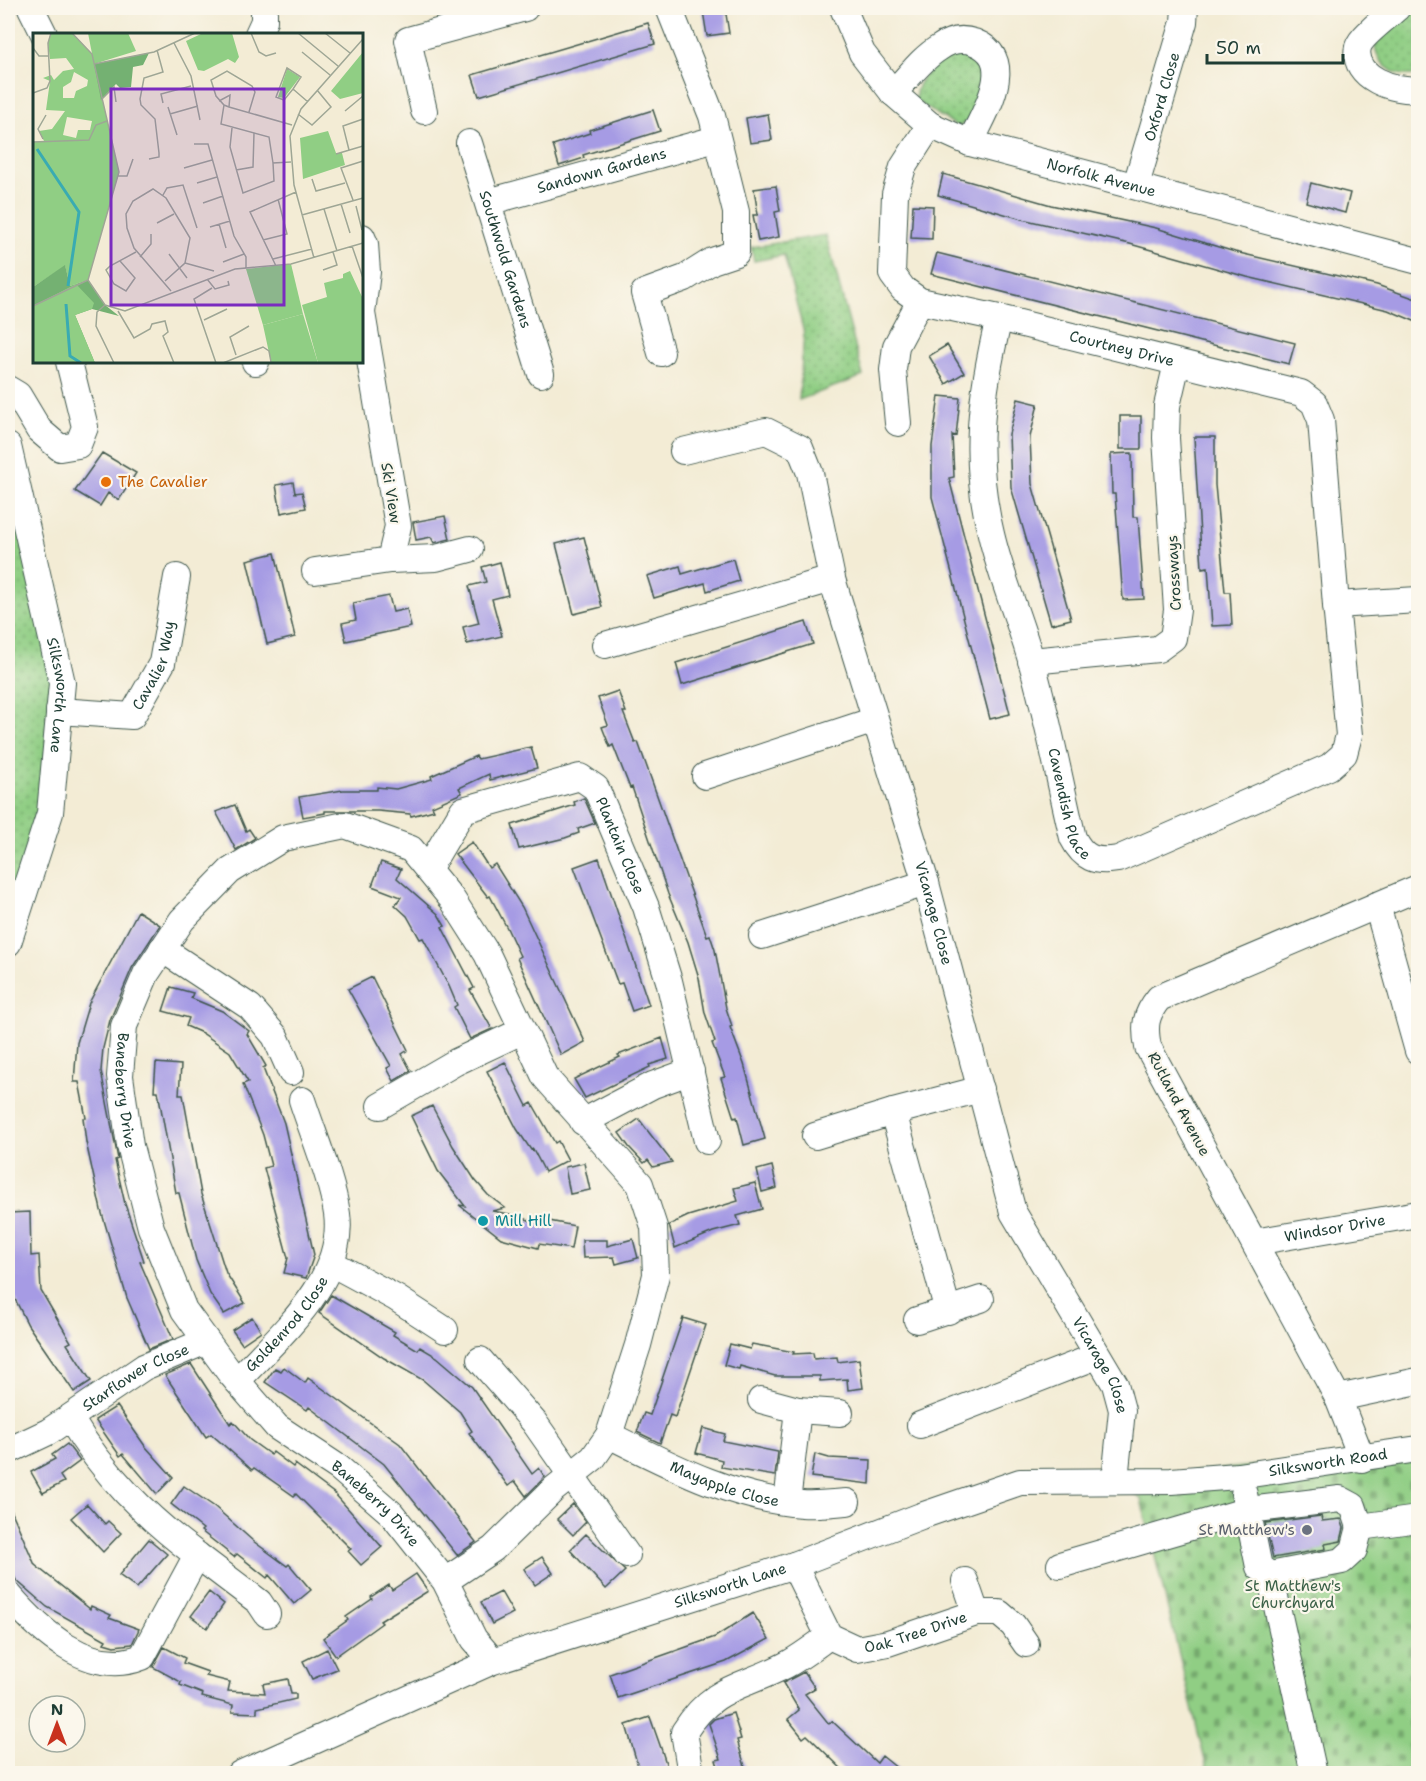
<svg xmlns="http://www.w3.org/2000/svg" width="1426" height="1781" font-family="'Shantell Sans',sans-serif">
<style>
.grass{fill:url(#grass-dots);stroke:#58865c;stroke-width:1.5}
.cemetery{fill:url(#cemetery-stones);stroke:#58865c;stroke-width:1.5}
.building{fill:#a69be4}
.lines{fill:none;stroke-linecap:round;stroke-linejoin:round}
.minor-casing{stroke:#3f574c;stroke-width:28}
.minor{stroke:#fff;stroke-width:26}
.food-dot{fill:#e8710a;stroke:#fbf7ec;stroke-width:2}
.culture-dot{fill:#0f9aa8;stroke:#fbf7ec;stroke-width:2}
.worship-dot{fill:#6b7280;stroke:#fbf7ec;stroke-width:2}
.labels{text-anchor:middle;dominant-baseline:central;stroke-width:4.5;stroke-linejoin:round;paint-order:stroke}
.street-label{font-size:15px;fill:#1f3d34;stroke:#fbf7ec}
.food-label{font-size:15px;fill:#c56008;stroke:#fbf7ec;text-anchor:start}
.culture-label{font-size:15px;fill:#0d838f;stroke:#fbf7ec;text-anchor:start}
.worship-label{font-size:15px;fill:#5b616d;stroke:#fbf7ec;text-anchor:end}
.park-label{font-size:15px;fill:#3b6148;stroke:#fbf7ec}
.inset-river{fill:none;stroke:#39abb2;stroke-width:3}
.inset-road{fill:none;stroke:#9ea695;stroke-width:1.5}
.view{fill:#7b2cbf;fill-opacity:0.15;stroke:#7b2cbf;stroke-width:3}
.inset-edge{fill:none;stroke:#1f3d34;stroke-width:3}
</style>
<defs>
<pattern id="grass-dots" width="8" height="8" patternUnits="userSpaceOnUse" patternTransform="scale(1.5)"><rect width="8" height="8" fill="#90ce84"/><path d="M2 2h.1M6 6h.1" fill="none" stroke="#75a86d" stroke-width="1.8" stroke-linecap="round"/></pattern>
<pattern id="cemetery-stones" width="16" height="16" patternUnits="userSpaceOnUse" patternTransform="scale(1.5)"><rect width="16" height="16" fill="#90ce84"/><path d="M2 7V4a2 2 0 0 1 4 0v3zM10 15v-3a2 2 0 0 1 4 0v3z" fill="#75a86d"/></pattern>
</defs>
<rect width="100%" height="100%" fill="#fbf7ec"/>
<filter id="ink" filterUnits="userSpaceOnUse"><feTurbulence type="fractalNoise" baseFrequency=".0167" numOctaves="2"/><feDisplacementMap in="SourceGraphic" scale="12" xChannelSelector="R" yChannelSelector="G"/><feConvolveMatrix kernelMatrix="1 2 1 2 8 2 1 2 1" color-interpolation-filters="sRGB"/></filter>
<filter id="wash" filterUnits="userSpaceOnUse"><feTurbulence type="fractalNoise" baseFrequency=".008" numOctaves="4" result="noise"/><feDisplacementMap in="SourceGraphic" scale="24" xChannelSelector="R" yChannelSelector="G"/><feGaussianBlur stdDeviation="1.35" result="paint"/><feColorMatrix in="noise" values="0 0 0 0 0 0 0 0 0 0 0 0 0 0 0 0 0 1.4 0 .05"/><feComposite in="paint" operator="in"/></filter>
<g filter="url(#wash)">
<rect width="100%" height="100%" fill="#f3ecd5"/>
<path class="grass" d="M1408,8h10v66c-24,6 -43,-11 -44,-35z
M956,51l26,11 7,10 -18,48 -13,7 -42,-26c-3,-21 21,-42 40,-50z
M826,235l37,141 -64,24 5,-67 -20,-78 -30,6 -3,-14z
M8,446l54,237 -12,130 -42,130z"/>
<path class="cemetery" d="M1418,1449v324h-210l-67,-274 -26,-19z"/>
<g id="blocks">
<path class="building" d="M725,8l4,25 -22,3 -4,-25z
M648,23l7,21 -176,52 -7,-21z
M653,110l7,21 -77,24 1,3 -25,8 -6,-21 37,-12 -1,-3z
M768,114l4,26 -22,3 -4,-25z
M943,174l108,31 105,23 79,24 142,33 42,15v23l-31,-13 -141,-33 -117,-33 -108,-25 -84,-24z
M1311,183l39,10 -5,20 -39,-11z
M776,186l4,25 -5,1 4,25 -21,4 -5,-26h5l-4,-26z
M913,205l20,1 -1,33 -21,-1z
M937,253l358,90 -6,21 -358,-90z
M947,345l17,28 -18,11 -17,-28z
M939,396l21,2 -4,38 -4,-1 2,42 -5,1 61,236 -20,5 -58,-222v-51z
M1018,399l20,5 -8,33 2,47 39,135 -20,5 -40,-137 -2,-53z
M1120,416h21v33h-21z
M1194,437h21v48l10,107h5l2,33 -20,1 -4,-59 -6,1z
M102,453l34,20 -17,27 -11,-7 -8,13 -25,-15z
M1132,453l1,64h5l6,82 -21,1 -8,-106h-3l-1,-40z
M293,482l2,11 7,-1 4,16 -25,5 -5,-28z
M445,516l5,23 -16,4 -3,-6 -15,3 -3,-18z
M584,537l18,70 -28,7 -18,-70z
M275,553l20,84 -28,7 -20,-84z
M733,559l6,22 -32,10 -2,-8 -51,15 -7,-22 33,-10 2,8z
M500,562l8,33 -16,4 10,37 -35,8 -4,-17 16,-4 -10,-37 17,-4 -4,-15z
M389,596l4,16 14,-3 4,18 -65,14 -4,-18 14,-3 -3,-17z
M806,622l7,22 -131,41 -6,-22z
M618,691l8,21h-3l12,31 3,-1 69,194 3,-1 5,15 11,58 6,18 -2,1 14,37 21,75 -21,6 -7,-28 -3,1 -13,-40 4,-1 -13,-34 3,-1 -10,-29 -6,-35 -11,-36 -20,-48 -36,-107 -2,1 -17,-43 -3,2 -8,-20 6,-2 -10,-27z
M531,747l6,21 -47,12 -1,-6 -30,14 3,5 -30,13 2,4 -23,6 -1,-2 -32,-3h-53v2l-22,4 -4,-20 44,-7h34v-3l19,2 36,-10 -1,-3 45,-20 2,3z
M584,798l11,25 -17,6 1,4 -14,5 -46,11 -7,-24 63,-20 -1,-3z
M235,805l11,26 3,-2 6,9 -19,12 -20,-38z
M472,842l17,26 6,-4 27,43 63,135 -24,13 -44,-97 3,-2 -13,-28 -17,-32 -2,1 -33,-43z
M599,858l50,147 -17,6 -10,-28 -4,1 -44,-117z
M381,862l20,7 -4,9 41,36 7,12 -3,1 32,61 -4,2 22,39 -22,10 -16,-32 3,-2 -8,-19 -26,-48 -3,1 -13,-23 -12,-11 6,-8 -29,-11z
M138,911l22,14 -28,43 -22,52 -7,28 -2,23 17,88 -3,1 10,44 19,57 -4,1 33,77 -24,10 -22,-51 -26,-88 -15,-68 -3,-24h3l-7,-36h-5l3,-39 12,-40z
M372,977l36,73 -6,4 9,17 -17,10 -7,-13 4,-2 -43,-77z
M171,987l22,6 -2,5 31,13 27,20 -2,3 19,32 -3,2 21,55 30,132 -8,23 -22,-5 4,-15 -24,-90 7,-2 -8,-31 -20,-51 5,-2 -18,-30 -28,-19 -16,-7 3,-8 -26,-7z
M662,1038l6,21 -19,6 1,2 -65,31 -11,-19 46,-22 -2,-2z
M505,1062l22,44 5,-3 23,40 3,-2 10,19 -23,12 -12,-23 -2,1 -14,-21 -30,-58z
M156,1063l25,2 -2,30h4l18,99 25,79 19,30 -21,11 -14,-20 -14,-34 -17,-67h-3l-18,-102h-4z
M432,1106l21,40 22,34 13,15 17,13 -13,3 23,4 33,12 1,-6 26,5 -4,23 -32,-5 -1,4 -37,-10 -42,-33 6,1 -27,-35 -27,-55z
M639,1119l8,11 25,32 -19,5 -5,-7 -4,3 -15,-16 -10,-14z
M584,1163l6,27 -20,4 -5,-27z
M772,1166l5,22 -15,4 -5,-22z
M755,1183l7,26 -25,7 3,9 -27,7 -38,16 -6,-23 19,-9 50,-15 -4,-13z
M30,1212l1,44 8,-1 2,36 30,51 -4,2 24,37 -17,11 -46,-67 -17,-34 -3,-78z
M633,1239l5,19 -22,6 -2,-7 -31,1 -1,-18h25v6z
M331,1295l64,37 -2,3 25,15 2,-3 17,10 35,30 60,87 7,-6 6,9 -19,19 -11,-15 -7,5 -39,-53 3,-2 -12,-19 -37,-32 -39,-22 -65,-45z
M252,1317l9,14 -19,13 -10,-14z
M683,1318l23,7 -31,92 -5,-2 -10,28 -23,-11 7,-19 6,2z
M730,1344l20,5 2,-5 42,8 -1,2 20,-1 1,6 23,-2 1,5 21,-3 4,29 -15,2 -1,-11 -27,2v-5h-45l-35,-10 -1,3 -15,-4z
M191,1364l39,60 3,-3 17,19 21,15 2,-3 20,15 2,-3 40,30 47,53 -21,18 -13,-14 3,-2 -55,-55 -2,2 -40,-28 -2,2 -41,-36 -5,3 -41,-62z
M284,1367l21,16 3,-5 92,66 76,98 -19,13 -73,-91 -75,-57 -2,3 -42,-28 10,-14 6,3z
M117,1406l28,40 28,31 -16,17 -34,-40 -3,2 -25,-36z
M703,1428l22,6 -2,7 55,11 -3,24 -54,-9 1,-7 -26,-7z
M67,1444l13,17 -20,15 4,6 -21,11 -12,-21 24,-13 -3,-4z
M815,1454l14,4 42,2 -1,24 -59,-7z
M184,1486l31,21 38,34 34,25 2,-2 22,26 -17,14 -25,-29 -2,3 -30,-24 -3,3 -19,-15 -14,-11 2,-2 -32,-25z
M8,1503l27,62 55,44 1,-3 20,9 -2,3 30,11 -7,15 -18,2 -10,-3 2,-3 -59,-33 -31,-27 -8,-17z
M87,1504l18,20 3,-3 13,12 -18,19 -32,-34z
M573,1504l13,18 -13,13 -16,-16z
M1321,1516l1,5 19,-2 3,9 -3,13 -16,3 1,5 -53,9 -8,-35z
M586,1534l39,37 -19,18 -36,-39z
M149,1539l18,15 -30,34 -18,-13z
M542,1557l11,16 -18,12 -11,-16z
M416,1574l12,17 -48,30 2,2 -46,33 -13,-18 25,-18 -2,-3 26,-18 -1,-2 18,-12 3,5z
M209,1592l15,12 -17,24 -16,-12z
M501,1592l12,21 -21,11 -11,-22z
M753,1613l16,26 -43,23 -108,36 -8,-24 105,-37z
M164,1647l21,11 -2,5 25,9 -2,4 24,6 -2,9 37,2 -2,-9 25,-5 3,15h5v5l-39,9v5l-25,-1 1,-7 -31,-8 1,-3 -23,-9 1,-3 -28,-15z
M327,1649l10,20 -25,10 -9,-18z
M804,1672l11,16 -10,6 24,30 3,-3 45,42 5,-7 21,17h-57l-39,-38 -4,3 -15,-19 11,-9 -16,-27z
M733,1713l8,26 -4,1 10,33h-27l-4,-13 5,-1 -12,-35 5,-5z
M650,1717l12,34 7,22h-29l-14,-48z"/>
</g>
</g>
<g filter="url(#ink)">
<use href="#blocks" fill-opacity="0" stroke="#3f574c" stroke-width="1.5"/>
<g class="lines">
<defs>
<g id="minor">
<path d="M31,8l13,26"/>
<path id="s1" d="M843,8l19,45 31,40 37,32 40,18 448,118"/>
<path d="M1397,8c-9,8 -36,28 -39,39 -7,31 38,45 60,42"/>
<path d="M258,34l6,-13v-13"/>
<path d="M893,93c14,-14 29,-35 46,-45 11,-8 23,-10 35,-6 46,17 9,73 -4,101"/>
<path d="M424,111l-16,-71 117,-32"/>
<path id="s2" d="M930,125l-27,42 -8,27 -3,80 11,15 17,12 79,17 302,75 13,10 7,17 15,185"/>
<path id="s3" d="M469,143l72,231"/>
<path id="s4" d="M1136,185l48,-163 1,-14"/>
<path id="s5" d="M488,202l228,-63"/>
<path id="s6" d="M999,318c-18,75 -27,139 -8,216 10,43 28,84 40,126 17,58 28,119 42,178 10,20 22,25 45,21l211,-92 15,-13 5,-19 -13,-130 82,-5"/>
<path d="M661,353l-17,-60 41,-15 27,-17 24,-8v-41l-24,-96 -43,-108"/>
<path d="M255,362h1"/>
<path d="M8,389l10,6 21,35 21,18 18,-3 7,-18 -16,-65"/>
<path d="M898,423l-5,-53 3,-24 24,-45"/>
<path id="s7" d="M8,446l54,237 -12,130 -42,130"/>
<path id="s8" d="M683,451l83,-20 34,17 10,25 22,106 94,304 87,329 102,172 7,26 -7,70"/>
<path d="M390,560l46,-2 34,-9"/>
<path d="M315,571l75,-11 8,-34 -36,-213 5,-41 -2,-28 -3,-7"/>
<path d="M605,645l227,-66"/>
<path d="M1031,661l127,-12 15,-11 4,-28 -11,-172 1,-32 10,-43"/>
<path id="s9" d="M59,711l73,5 30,-53 15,-86"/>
<path d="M705,776l170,-56"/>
<path id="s10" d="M428,869l35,-59 117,-33 16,11 50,119 23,74 38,160"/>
<path d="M1377,905l41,146"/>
<path d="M762,936l164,-53"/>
<path d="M162,949l88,58 25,29 16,36"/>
<path d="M380,1106l76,-44 66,-31"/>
<path d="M893,1112l55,199"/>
<path d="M583,1122l70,-37 38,-14"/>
<path d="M815,1136l78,-24 88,-23"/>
<path id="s11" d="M1254,1242l164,-28"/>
<path d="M331,1263l65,35 49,32"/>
<path d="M917,1320l64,-21"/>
<path d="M480,1360l54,62 93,133"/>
<path id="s12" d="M237,1381c41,-45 109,-100 100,-167 -5,-35 -24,-80 -35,-114"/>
<path d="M1338,1398l80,-17"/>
<path d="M761,1400l37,10 42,3"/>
<path d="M920,1425l177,-69"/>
<path id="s13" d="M609,1435c60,30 124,64 193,69 15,1 31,-1 45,-2"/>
<path id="s14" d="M8,1451l40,-19 96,-65 62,-26"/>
<path d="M1362,1459l-24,-61 -190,-351c-4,-21 -3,-32 11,-49l259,-110"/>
<path d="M1244,1494l15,73 11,8 44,199"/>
<path d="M787,1502l11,-92"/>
<path d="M197,1555l62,47 8,12"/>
<path id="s15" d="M794,1565l35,71 28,13 31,-6 88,-30h23l14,12 13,19"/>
<path d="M1060,1565l189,-55 91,-11 13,7 7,21 58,-8"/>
<path d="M1270,1575l72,-14 12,-11 6,-23"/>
<path id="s16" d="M445,1581l48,-32 61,-60 39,-31 16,-23 29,-90 18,-70 -2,-48 -14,-43 -95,-107 -58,-123 -35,-55 -41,-50 -66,-24 -62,13 -53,33 -48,49 -36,54 -22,52 -4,50 10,70 21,82 33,82 46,63 47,54 62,41 52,45 54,68 29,58 19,22"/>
<path d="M965,1581l11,32"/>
<path d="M8,1594c31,36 81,84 134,63l55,-102c-52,-39 -94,-81 -127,-137"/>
<path id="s17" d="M240,1774l253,-113 301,-96 127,-49 99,-34 151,-1 67,-5 180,-27"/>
<path d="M691,1774l-7,-42c30,-47 58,-44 102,-67 15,-8 29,-19 43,-29"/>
</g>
</defs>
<use href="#minor" class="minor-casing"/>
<use href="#minor" class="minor"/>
</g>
</g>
<circle class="food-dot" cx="106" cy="482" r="6"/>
<circle class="culture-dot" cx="483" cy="1221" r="6"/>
<circle class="worship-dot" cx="1307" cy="1530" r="6"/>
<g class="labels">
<g class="street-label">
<text stroke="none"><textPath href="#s4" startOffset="92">Oxford Close</textPath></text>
<text stroke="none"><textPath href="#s5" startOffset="118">Sandown Gardens</textPath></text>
<text stroke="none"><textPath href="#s1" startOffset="328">Norfolk Avenue</textPath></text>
<text stroke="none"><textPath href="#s3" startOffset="122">Southwold Gardens</textPath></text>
<text stroke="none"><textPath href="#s2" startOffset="405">Courtney Drive</textPath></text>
<text transform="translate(391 493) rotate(81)">Ski View</text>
<text transform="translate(1174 573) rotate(-93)">Crossways</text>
<text stroke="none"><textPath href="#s9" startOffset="129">Cavalier Way</textPath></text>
<text stroke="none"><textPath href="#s7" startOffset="255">Silksworth Lane</textPath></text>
<text stroke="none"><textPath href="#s6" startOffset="500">Cavendish Place</textPath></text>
<text stroke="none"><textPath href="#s10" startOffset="272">Plantain Close</textPath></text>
<text stroke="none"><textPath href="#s8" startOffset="608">Vicarage Close</textPath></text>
<text stroke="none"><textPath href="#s16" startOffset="1341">Baneberry Drive</textPath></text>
<text transform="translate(1179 1104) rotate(62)">Rutland Avenue</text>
<text stroke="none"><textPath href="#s11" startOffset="82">Windsor Drive</textPath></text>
<text stroke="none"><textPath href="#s12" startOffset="76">Goldenrod Close</textPath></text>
<text stroke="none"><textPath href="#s8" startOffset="1094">Vicarage Close</textPath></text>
<text stroke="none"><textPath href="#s14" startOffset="148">Starflower Close</textPath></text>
<text stroke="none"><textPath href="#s17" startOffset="1143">Silksworth Road</textPath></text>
<text stroke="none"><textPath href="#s13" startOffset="126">Mayapple Close</textPath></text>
<text stroke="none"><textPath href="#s16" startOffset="1845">Baneberry Drive</textPath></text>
<text stroke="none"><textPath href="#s17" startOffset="526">Silksworth Lane</textPath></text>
<text stroke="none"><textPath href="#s15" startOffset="171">Oak Tree Drive</textPath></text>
</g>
<g class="food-label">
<text x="118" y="482">The Cavalier</text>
</g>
<g class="culture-label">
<text x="495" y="1221">Mill Hill</text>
</g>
<g class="worship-label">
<text x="1295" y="1530">St Matthew's</text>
</g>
<g class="park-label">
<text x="1293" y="1586">St Matthew's<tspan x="1293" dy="17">Churchyard</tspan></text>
</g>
</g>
<g transform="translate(33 33)">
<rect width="330" height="330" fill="#f3ecd5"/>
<path d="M18,0h21l20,21 27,118 -31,108 -18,6 -5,-20 -32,21v-145l11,-1 -5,-10 13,-2 13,-18 -19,-1 4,-29 -7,-3 8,-3 3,5 9,-9 11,-2 -8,-11 -16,1 -2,-16zM41,39l14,8 -1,6 -11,5 -2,7h-11v-11l8,-5zM34,84l25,4 -2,9h-12l-2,8 -13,-3zM254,36l13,8 -16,21 -6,-1z" fill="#90ce84" fill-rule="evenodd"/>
<path d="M116,20l-6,12 -10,2 -2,20 -11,1 -4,-4 -15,16 -7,-36zM32,232l5,21 18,-6 17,25 14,11 -27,-7 -17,6 20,48 -62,-16v-60z" fill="#74b172"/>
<path d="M258,231l12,50 -40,11 -17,-56z" fill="#90ce84"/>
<path d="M170,0h29l7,24 -4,6 -7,-4 -24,12 -6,-1 -12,-29zM295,98l8,22h6l3,12 -42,14 -3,-41zM43,251l18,19 -2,6 -17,6 20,48h-62v-57zM270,281l15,49 -47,-1 -8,-37z" fill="#90ce84"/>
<path d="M330,19v41l-23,6 -9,-8zM317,238l13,28v64h-45l-16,-58 25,-8 -3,-14 19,-5v-4z" fill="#90ce84"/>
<path d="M55,0h40l8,18 -42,13z" fill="#90ce84"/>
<path class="inset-river" d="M4,116l42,63 -11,74M33,271l4,52 11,7"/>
<path class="inset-road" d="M39,0l20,21 27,118 -31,108 17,25 20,6 110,-42 56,-5 72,-21M218,0l8,19 7,4 10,-3M265,0l40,33M292,0l25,20M141,10l17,33 9,44M0,15l6,8h10M269,19l28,23M61,31l60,-12 41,-19M260,56l8,-12 -14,-9 -11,29 8,3 9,-11 15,13M0,60l14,-5 3,-7 -2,-38 3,-10M68,67l13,-13 2,15M186,68l11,-6 -1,12M130,70l-2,-9 30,-8M191,72l-3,19 48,13 4,26M135,74l9,28M312,78l18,-15M216,79l6,-20 -3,-6 -25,-15 -16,9 5,16 8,9 5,2 63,18M137,81l28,-8M265,81l14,11 19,-18 -14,-17M199,95l-2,19 13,46 31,-12 -1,-18 18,-1M10,106l-5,-10 8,-14M0,109l56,-2 7,-15 11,-4M161,111h14l26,92 12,21v12M316,117l-6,-24 20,-7M303,121l27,-8M116,126l10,-2v-4l-4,-34 -14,-14 -1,-6 4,-21 19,-6 -6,-22M151,135l28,-8M203,137l17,-3 1,-34M85,143h9l6,-17M279,146l4,12 29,-8M164,150l20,-6M130,162l4,-7 16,-3 14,43M320,167l-12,-32 22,-7M170,170l20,-7M308,171l9,29M323,173l6,24M291,176l13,42M269,182l61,-17M124,190l17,-9M186,191l7,24M177,194l20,-6M230,207l24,-6 -9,-35M319,213l11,32M136,221l18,24M107,224l11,-13v-10M281,225l-20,-73 -4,-49 11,-27 62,-70M240,226l39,-10M87,228l15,17 -9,13 -12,-7 -8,-14 4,-4 26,-14M190,229l21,-8M152,230l29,8M243,233l-26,-54 46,-20M290,237l14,-5 -4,-13M174,246l8,10 14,-4 -1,-4M132,248l20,-18 5,-25 -24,-40 -13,-9 -20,12 -7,13 1,14 7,20 37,43M179,255l-18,11 22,64M72,272l-8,7 -1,14 18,37M0,273l55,-26M85,278l16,27 16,-9 2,-5 13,-3 3,11 -5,4 11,27M171,287l23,-11M203,322l-6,-18 19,-11M190,330l40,-16 6,4 2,11M223,330h26"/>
<path class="view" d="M78,56h173v216h-173z"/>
<rect width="330" height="330" class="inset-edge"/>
</g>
<rect width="1426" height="1781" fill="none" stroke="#fbf7ec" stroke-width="30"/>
<g transform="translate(57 1724)"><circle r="28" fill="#fbf7ec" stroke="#a3ada2" stroke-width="1.5"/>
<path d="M0-4.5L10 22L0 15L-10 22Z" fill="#c8321e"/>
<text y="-9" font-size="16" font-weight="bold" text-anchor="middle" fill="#1f3d34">N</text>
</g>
<path d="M1207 54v9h136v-9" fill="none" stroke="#1f3d34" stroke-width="3"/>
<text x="1216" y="54" font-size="18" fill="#1f3d34" stroke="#fbf7ec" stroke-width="4.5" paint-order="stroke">50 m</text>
</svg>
